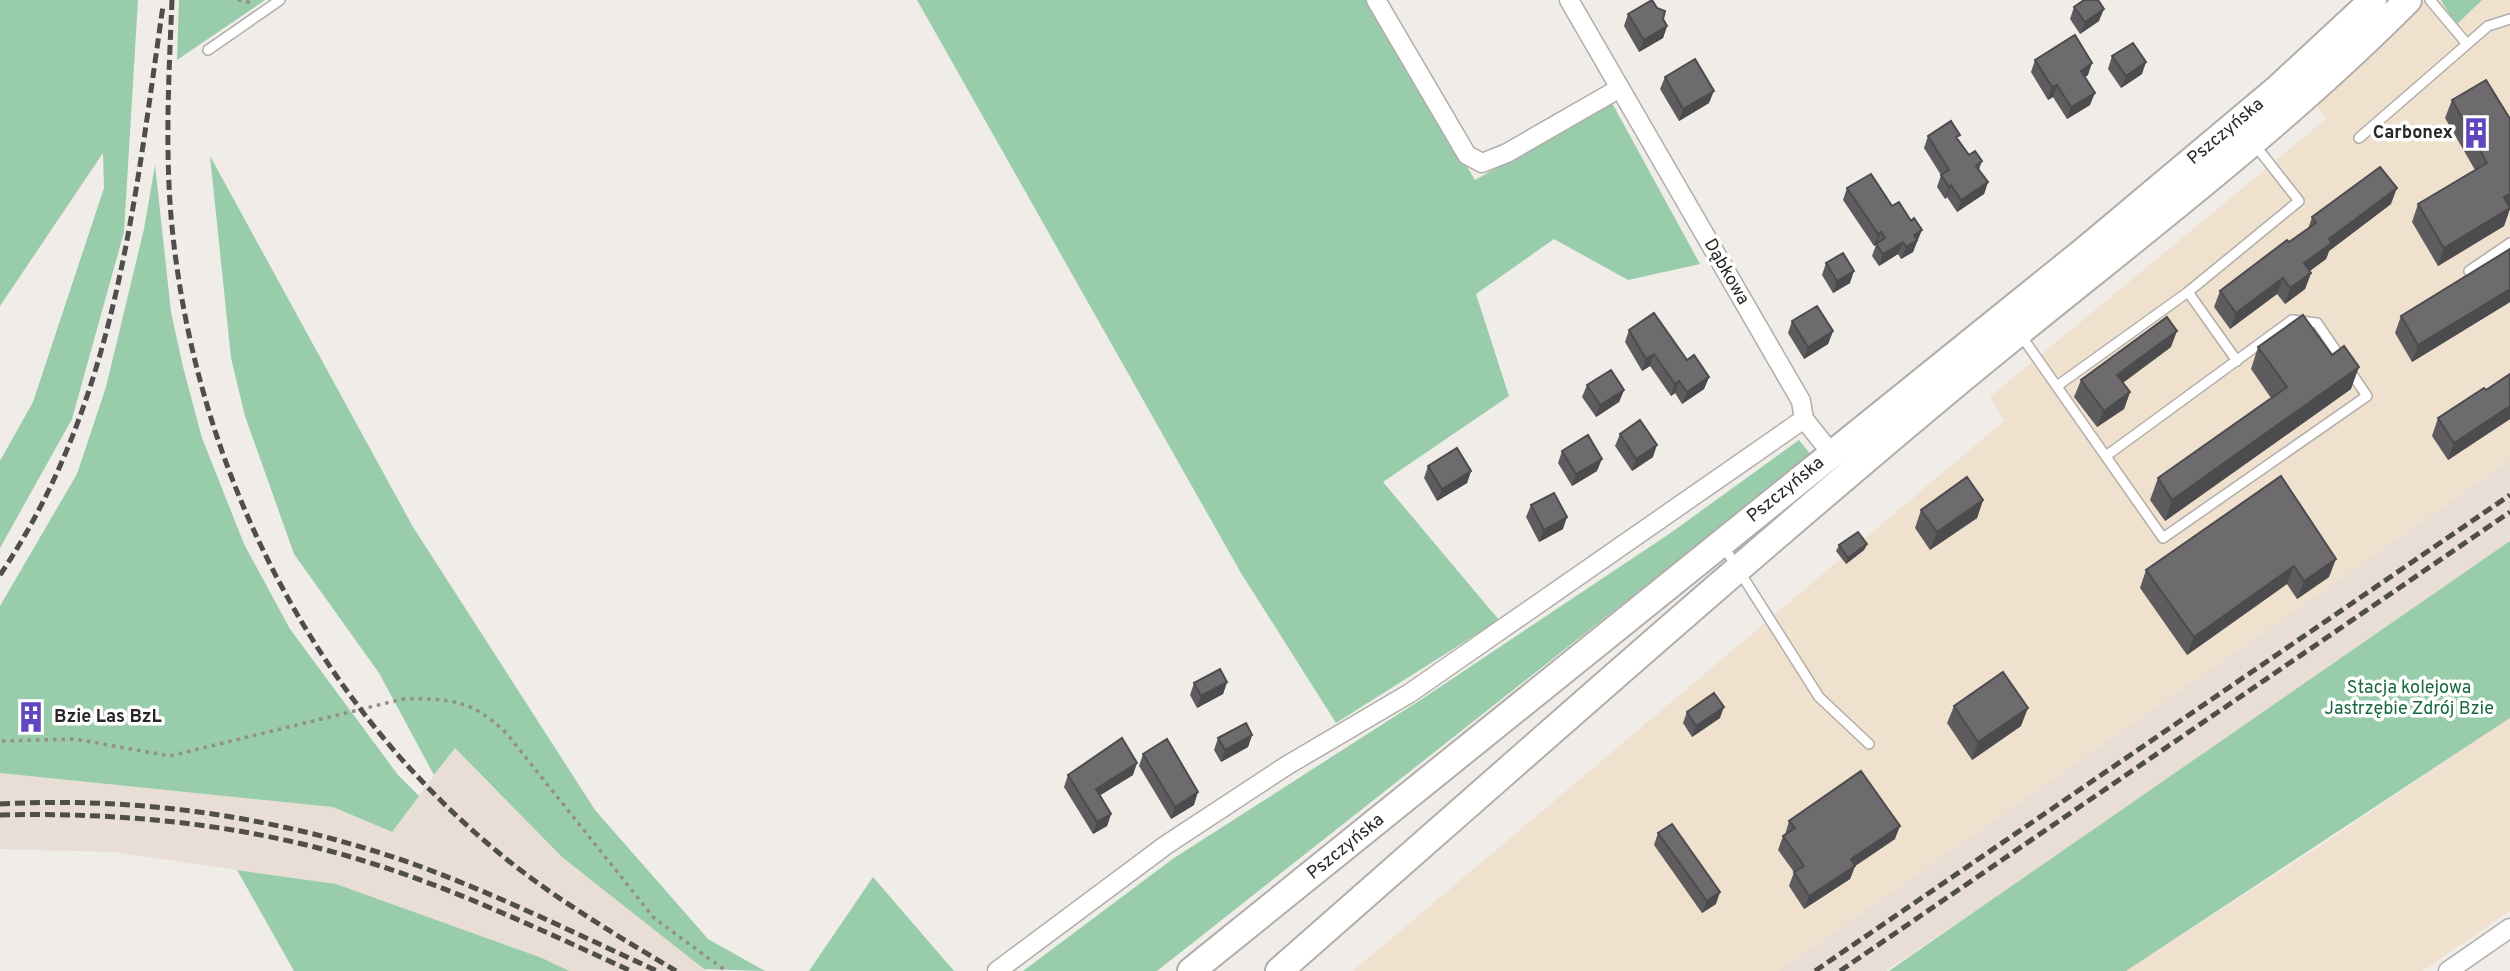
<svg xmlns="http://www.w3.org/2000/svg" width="2510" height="971" font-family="Overpass,sans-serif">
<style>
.built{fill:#e8ded5}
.industrial{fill:#f0e0ce}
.green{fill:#98ccaa}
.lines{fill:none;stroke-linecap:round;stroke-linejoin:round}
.service-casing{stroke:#b1adaa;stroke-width:12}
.minor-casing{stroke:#b1adaa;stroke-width:21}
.secondary-casing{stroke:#b1adaa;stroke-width:30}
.path{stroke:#918e8b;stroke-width:3.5;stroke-dasharray:3.5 5;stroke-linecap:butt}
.service{stroke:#fff;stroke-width:9}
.minor{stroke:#fff;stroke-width:18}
.secondary{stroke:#fff;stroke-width:26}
.rail{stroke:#4f4e4b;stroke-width:5;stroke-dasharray:10 5;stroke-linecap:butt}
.wall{fill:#5e5c5f}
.shaded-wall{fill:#4c4b4d}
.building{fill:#6d6b6e;stroke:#4c4b4d;stroke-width:2}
.labels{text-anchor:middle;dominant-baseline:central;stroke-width:7;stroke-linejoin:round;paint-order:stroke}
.street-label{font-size:18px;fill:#282725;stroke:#fff}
.poi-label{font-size:18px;font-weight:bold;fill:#282725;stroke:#fff;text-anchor:end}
.park-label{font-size:18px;fill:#17683f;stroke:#fff}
</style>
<rect width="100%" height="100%" fill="#f0ece8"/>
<path class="built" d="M2510,460v81l-409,286 -215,144h-108z
M455,748l107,109 146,114h-139l-27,-13 -206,-74 -223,-32 -113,-3v-76l333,34 58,25z"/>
<path class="industrial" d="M2426,0h15l15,24 26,-24h28v460l-732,511h-425l651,-550 -14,-24 336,-278 -9,-13z
M2510,718v193l-88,60h-296l191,-123z"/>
<path class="green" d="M0,0h138l-14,232 -52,187 -72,129v-87l33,-59 71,-214 -1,-35 -103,153z
M179,0h86l-88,60z
M917,0h450l108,180 137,-77 88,161 -72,16 -74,-41 -78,55 33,102 -126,86 116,138 -163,103 -95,-150z
M2441,0h41l-26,25z
M210,156l203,371 182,283 113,129 57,32 -61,-2 -142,-112 -107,-109 -21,27 -55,-102 -85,-119 -49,-138 -14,-58z
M155,165l16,147 12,55 19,71 42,106 46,85 108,146 21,21 -27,36 -59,-25 -333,-34v-167l77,-132 29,-87 38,-158z
M1799,440l12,15 -654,516h-134l151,-113 248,-159 250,-167z
M2510,541v177l-384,253h-237z
M237,870l99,14 206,74 27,13h-275z
M873,877l81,94h-145z"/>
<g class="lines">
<defs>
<path id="service" d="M2430,0l37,44
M208,50l72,-50
M2359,138l129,-112 22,-7
M2469,271l41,-28
M2020,334l143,204 204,-142 -50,-73 -25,-3 -186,136
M2237,361l-49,-69 111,-91 -44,-56
M2057,386l131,-94
M1724,547l95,150 50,47"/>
<path id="minor" d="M1376,0l91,155 15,8 25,-10 113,-65
M1569,0l232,401 3,18 27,34
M997,971l169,-126 120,-79 124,-73 394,-274
M2448,971l62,-43"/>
<path id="secondary" d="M1191,971l894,-721 192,-161 96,-89
M1279,971c227,-199 452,-400 684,-593 150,-124 308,-240 445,-378"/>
</defs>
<use href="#service" class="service-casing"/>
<use href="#minor" class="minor-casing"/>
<use href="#secondary" class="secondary-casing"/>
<path class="path" d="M238,0l14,3
M2,741l73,-2 95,17 233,-57c47,-1 70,1 104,35l147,184 72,53"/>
<use href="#service" class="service"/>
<use href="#minor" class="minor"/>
<use href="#secondary" class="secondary"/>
<path class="rail" d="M172,0c-3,72 -7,144 -1,216 21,239 133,471 316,627 58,50 124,89 189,128
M0,575c116,-172 134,-370 163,-569
M0,804c141,-8 286,14 419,62 81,30 160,69 238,105
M0,815c122,-3 244,9 361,45 93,28 182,71 270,111
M1815,971l695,-476
M1840,971l670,-459"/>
</g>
<path class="wall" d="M2074,7l25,14 -19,13 -10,-15z
M1628,14l35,5 4,7 -4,12 -24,14 -15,-26z
M2112,56l30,18 -21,14 -13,-19z
M2035,60l53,15 -3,2 5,28 -23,14 -14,-22 -5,3 -17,-28z
M1665,77l44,26 -30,18 -19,-32z
M2452,100l58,19v90l-6,17 -66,40 -26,-44 6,-18 57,-34 -30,-52z
M1928,136l30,4 11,15 13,6 -3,9 9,12 -4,12 -27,18 -10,-15 -2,2 -8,-12 4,-12 -17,-27z
M1847,188l45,18 25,36 -1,1 -3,9 -12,7 -3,-5 -19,12 -7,-10 4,-11 -2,1 -31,-46z
M2391,204l-62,47 -3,8 -17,12 2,2 -6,16 -20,15 -8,-10 -47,35 -16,-22 6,-16 88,-62 4,-12z
M2510,249v53l-98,60 -17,-29 6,-17z
M1826,263l24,20 -17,10 -11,-18z
M1792,321l41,10 -5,13 -24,15 -16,-26z
M1629,330l58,30 22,17 -5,12 -22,15 -7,-11 -4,3 -21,-30 -8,5 -17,-29z
M2171,347l-48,36 7,9 -6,17 -27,18 -23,-30 7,-17z
M2258,347l93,42 -186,132 -15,-21 8,-22 113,-80 -20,-29z
M2510,374v45l-62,41 -16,-24 6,-18 48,-28z
M1587,385l37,5 -5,12 -23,15 -14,-20z
M1620,434l33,23 -21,14 -17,-25z
M1562,451l35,20 -25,15 -14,-23z
M1428,466l43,5 -4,12 -30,18 -13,-23z
M2281,476l48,101 -32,22 -10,-15 -100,71 -47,-67 6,-18z
M1983,500l-6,18 -47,32 -15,-22 6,-18z
M1531,505l32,24 -24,13 -13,-25z
M1867,544l-3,6 -18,14 -10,-13 3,-6z
M1227,682l-4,12 -26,14 -7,-13 4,-12z
M1954,706l67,20 -49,34 -25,-37z
M1687,712l33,6 -28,19 -9,-14z
M1252,735l-4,12 -27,15 -7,-12 4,-12z
M1143,754l51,51 -23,14 -32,-53z
M1068,775h65l-33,20 11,19 -4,12 -14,8 -29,-47z
M1789,821l106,18 -40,27 -5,13 -46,30 -15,-23 5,-14 -16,-22 5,-14 2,-1z
M1658,833l58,71 -14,9 -48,-68z"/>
<path class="shaded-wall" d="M2104,9l-5,12 -19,13 5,-12z
M1667,26l-4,12 -24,14 5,-12z
M2146,62l-4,12 -21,14 5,-12z
M2092,63l-4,12 -12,8 5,-12z
M2057,85l-4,12 -5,3 4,-13z
M1714,91l-5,12 -30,18 4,-12z
M2095,93l-5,12 -23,14 4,-12z
M1988,182l-4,12 -27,18 4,-12z
M1951,185l-4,12 -2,2 4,-12z
M2397,188l-6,16 -62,47 -3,8 -28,21 6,-17 25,-24z
M2510,194v14l-6,-11z
M2510,208l-6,18 -66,40 6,-18z
M1922,230l-9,22 -12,7 5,-12 8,-12z
M1881,232l-4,12 -3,2 4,-12z
M1903,242l-5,12 -19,12 4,-12z
M1854,271l-4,12 -17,10 4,-12z
M2311,273l-6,16 -20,15 5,-16z
M2283,278l-6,16 -47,35 6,-16z
M2510,289v13l-98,60 6,-17z
M1833,331l-5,13 -24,15 4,-12z
M2177,331l-6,16 -60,44 6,-16z
M1654,354l-4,12 -8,5 4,-12z
M2359,367l-8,22 -186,132 7,-21z
M1709,377l-5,12 -22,15 5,-12z
M1679,381l-4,12 -4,3 4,-12z
M1624,390l-5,12 -23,15 4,-12z
M2130,392l-6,17 -27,18 7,-16z
M2510,406v13l-62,41 6,-17z
M1657,445l-4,12 -21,14 4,-12z
M1602,459l-5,12 -25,15 4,-12z
M1471,471l-4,12 -30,18 5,-12z
M1983,500l-6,18 -47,32 7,-18z
M1567,517l-4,12 -24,13 5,-12z
M1867,544l-3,6 -18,14 2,-6z
M2336,559l-7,18 -32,22 7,-18z
M2294,566l-7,18 -100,71 7,-18z
M1227,682l-4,12 -26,14 4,-12z
M1724,707l-4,11 -28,19 4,-11z
M2028,708l-7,18 -49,34 6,-18z
M1252,735l-4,12 -27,15 4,-12z
M1137,763l-4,12 -42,26 5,-12z
M1198,792l-4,13 -23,14 4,-12z
M1111,814l-4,12 -14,8 4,-12z
M1900,826l-5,13 -40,27 -5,13 -46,30 5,-13 42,-37z
M1720,892l-4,12 -14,9 5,-12z"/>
<path class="building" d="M1652,0l5,8 8,3 -2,8 4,7 -23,14 -16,-26z
M2084,0h14l6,9 -19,13 -11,-15z
M2075,35l17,28 -11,8 14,22 -24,14 -14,-22 -5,2 -17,-27z
M2133,43l13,19 -20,14 -14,-20z
M1695,59l19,32 -31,18 -18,-32z
M2486,80l24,39v75l-6,3 6,11 -66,40 -26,-44 69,-41 -35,-63z
M1951,121l9,14 -4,2 13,18 6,-4 7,10 -6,5 12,16 -27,18 -10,-15 -2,2 -8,-12 8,-5 -21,-34z
M2380,167l17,21 -68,51 3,4 -28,20 7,10 -21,15 -7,-10 -47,35 -16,-22 67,-51 2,2 27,-19 -4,-6z
M1871,174l21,32 7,-4 12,19 3,-3 8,12 -8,5 3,5 -11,7 -3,-5 -20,12 -7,-10 9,-6 -4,-6 -3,2 -31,-46z
M2510,249v40l-92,56 -17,-29z
M1843,253l11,18 -17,10 -11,-18z
M1817,306l16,25 -25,16 -16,-26z
M1654,313l33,47 7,-5 15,22 -22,15 -8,-11 -4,3 -21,-30 -8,5 -17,-29z
M2303,315l29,40 12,-9 15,21 -187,133 -14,-22 129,-91 -29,-40z
M2167,317l10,14 -60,44 13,17 -26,19 -23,-31z
M1611,370l13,20 -24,15 -13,-20z
M2510,374v32l-56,37 -16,-25 46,-30 2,2z
M1640,420l17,25 -21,14 -16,-25z
M1588,435l14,24 -26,15 -14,-23z
M1457,448l14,23 -29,18 -14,-23z
M2281,476l55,83 -32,22 -10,-15 -100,71 -48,-67z
M1967,477l16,23 -46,32 -16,-22z
M1554,493l13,24 -23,13 -13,-25z
M1858,532l9,12 -19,14 -9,-13z
M1220,669l7,13 -26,14 -7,-13z
M2003,672l25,36 -50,34 -24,-36z
M1714,693l10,14 -28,19 -9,-14z
M1246,723l6,12 -27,15 -7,-12z
M1122,738l15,25 -41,26 15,25 -14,8 -29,-47z
M1167,739l31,53 -23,15 -32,-53z
M1861,771l39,55 -49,33 4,7 -46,30 -15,-24 10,-6 -21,-30 12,-8 -6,-7z
M1672,824l48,68 -13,9 -49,-68z"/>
<defs>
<symbol id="building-bare" viewBox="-9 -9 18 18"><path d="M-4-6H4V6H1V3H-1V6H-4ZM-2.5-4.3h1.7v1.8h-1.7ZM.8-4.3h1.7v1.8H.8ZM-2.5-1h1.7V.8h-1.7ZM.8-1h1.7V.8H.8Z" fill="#6046bf" stroke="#fff" stroke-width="2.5" paint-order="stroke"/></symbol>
</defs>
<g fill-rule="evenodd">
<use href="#building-bare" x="2454" y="111" width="44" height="44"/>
<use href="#building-bare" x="9" y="695" width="44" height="44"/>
</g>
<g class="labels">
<g class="street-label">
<text transform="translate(2226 132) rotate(-40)">Pszczyńska</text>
<text transform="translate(1726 272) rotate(60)">Dąbkowa</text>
<text transform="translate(1786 490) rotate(-39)">Pszczyńska</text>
<text transform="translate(1346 847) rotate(-39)">Pszczyńska</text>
</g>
<g class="poi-label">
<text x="2453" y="133">Carbonex</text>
<text x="54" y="717" text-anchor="start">Bzie Las BzL</text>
</g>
<g class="park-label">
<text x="2409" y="688">Stacja kolejowa<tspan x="2409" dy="21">Jastrzębie Zdrój Bzie</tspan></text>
</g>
</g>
</svg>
